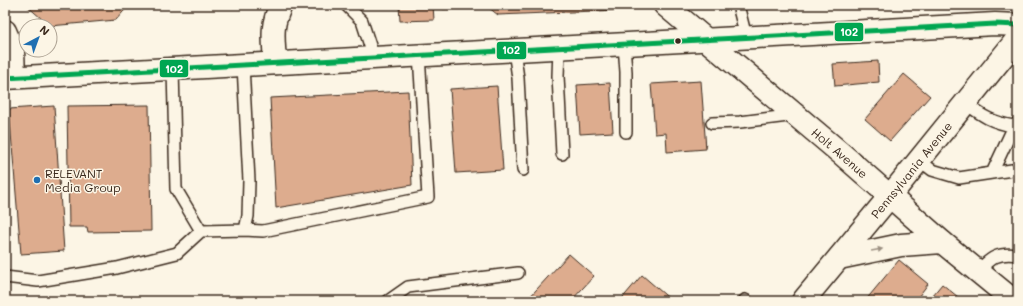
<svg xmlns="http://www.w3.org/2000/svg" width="1023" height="306" font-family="Mali,sans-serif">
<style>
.building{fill:#ddac8e;stroke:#3b2a1e}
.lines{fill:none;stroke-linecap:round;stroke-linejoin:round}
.service-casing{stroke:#3b2a1e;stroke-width:14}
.minor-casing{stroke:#3b2a1e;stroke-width:25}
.tertiary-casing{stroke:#3b2a1e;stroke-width:25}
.primary-casing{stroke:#3b2a1e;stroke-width:25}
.service{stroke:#fcf5e5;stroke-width:11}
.minor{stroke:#fcf5e5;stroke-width:22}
.tertiary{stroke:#fcf5e5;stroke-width:22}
.primary{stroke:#fcf5e5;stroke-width:22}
.bus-1-casing{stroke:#fcf5e5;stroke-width:8}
.bus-1{stroke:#00a651;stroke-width:5}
.oneway{fill:#9c9082}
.bus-dot{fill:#3b2a1e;stroke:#fcf5e5;stroke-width:1.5}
.poi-dot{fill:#1f6fb2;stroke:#fcf5e5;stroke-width:1.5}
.labels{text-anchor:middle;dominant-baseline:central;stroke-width:3;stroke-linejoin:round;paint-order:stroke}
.street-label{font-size:12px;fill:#3b2a1e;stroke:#fcf5e5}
.poi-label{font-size:12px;fill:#3b2a1e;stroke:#fcf5e5;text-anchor:start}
.line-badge{stroke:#fcf5e5;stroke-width:1.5}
.badge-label{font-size:11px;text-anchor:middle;font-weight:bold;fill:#fff}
</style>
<rect width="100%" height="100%" fill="#fcf5e5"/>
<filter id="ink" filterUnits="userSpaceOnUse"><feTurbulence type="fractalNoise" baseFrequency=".025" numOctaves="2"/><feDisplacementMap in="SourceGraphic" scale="8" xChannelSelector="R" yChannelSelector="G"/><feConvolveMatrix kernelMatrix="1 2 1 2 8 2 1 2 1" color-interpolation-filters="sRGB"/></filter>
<g filter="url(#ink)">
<path class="building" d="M26,5h103l-13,15 -66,6z
M399,5h34l1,15 -34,1z
M439,5h184l-4,5 -121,5 -10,-8 -45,2z
M878,61l1,21 -44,4 -2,-22z
M904,74l26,22 -40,45 -25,-22z
M701,81l5,68 -39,3 -1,-19 -11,1 -4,-50z
M610,83l3,49 -33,2 -3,-49z
M497,86l6,84 -47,3 -6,-84z
M408,91l4,94 -136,23 -6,-110z
M149,105l2,126 -63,1 -1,-5h-18l-2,-121z
M54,106l10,145 -43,3 -12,-145z
M569,254l25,22 -23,25h-45z
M899,260l29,24 -13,17h-50z
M642,275l30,26h-52z
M942,284l21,17h-35z"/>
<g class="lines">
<defs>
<path id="service" d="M346,5l16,16 12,37
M738,5l8,32
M624,44l2,28v60
M559,48l-1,28 4,78
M514,50l4,28 5,92
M173,69l3,120 25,42 44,-1 3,-14 1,-35 -6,-116
M965,103c17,13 28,20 49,23
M712,123l28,-1 56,-7
M919,160l13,10 27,8 53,-8 6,1
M992,173l22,-47 4,-4
M245,230l18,1 165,-34 -9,-142
M978,271c13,-14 21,-19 40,-16
M5,277l33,4 79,-13 60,-15 24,-22
M388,301l20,-14 110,-14
M744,301l1,-1 2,1"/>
<g id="minor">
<path id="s1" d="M665,5l178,150 99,87 72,59"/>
<path d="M5,31l8,19 1,27"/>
<path d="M275,63c-1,-23 -5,-36 6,-58"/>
<path d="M839,258l62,-13 41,-3"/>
</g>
<g id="tertiary">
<path id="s2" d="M803,301l87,-105 128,-158"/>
</g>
<path id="primary" d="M5,78l990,-54 23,1"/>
</defs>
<use href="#service" class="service-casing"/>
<use href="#minor" class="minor-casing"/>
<use href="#tertiary" class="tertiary-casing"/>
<use href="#primary" class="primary-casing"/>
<use href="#service" class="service"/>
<use href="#minor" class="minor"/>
<use href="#tertiary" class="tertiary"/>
<use href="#primary" class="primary"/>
<defs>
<path id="bus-1" d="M5,78l990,-54 23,1"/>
</defs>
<use href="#bus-1" class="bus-1-casing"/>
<use href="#bus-1" class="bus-1"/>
</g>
<defs><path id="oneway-solid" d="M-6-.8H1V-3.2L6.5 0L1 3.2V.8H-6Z"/></defs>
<use class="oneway" href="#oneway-solid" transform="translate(877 250) rotate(-10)"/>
</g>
<circle class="bus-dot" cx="678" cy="41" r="3.5"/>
<circle class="poi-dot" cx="37" cy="180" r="4"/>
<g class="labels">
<g class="street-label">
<text stroke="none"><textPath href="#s1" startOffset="229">Holt Avenue</textPath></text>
<text stroke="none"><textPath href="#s2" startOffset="170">Pennsylvania Avenue</textPath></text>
</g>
<g class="poi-label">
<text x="45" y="173">RELEVANT<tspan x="45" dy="14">Media Group</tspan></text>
</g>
</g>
<g class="line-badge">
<rect x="834" y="22" width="30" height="20" rx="4" fill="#00a651"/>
<rect x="496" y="41" width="31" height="19" rx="4" fill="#00a651"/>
<rect x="159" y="59" width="30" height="19" rx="4" fill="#00a651"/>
</g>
<g class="badge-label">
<text x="849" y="36">102</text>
<text x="511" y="54">102</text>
<text x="174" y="73">102</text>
</g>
<rect width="1023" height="306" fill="none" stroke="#fcf5e5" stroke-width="20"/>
<rect x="10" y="10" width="1003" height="286" fill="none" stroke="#3b2a1e" stroke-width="1.5" filter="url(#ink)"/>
<g transform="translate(38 38) rotate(41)"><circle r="19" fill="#fcf5e5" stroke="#afa495"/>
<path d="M0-3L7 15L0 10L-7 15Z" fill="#1f6fb2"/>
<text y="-6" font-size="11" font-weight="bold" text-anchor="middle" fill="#3b2a1e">N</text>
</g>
</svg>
